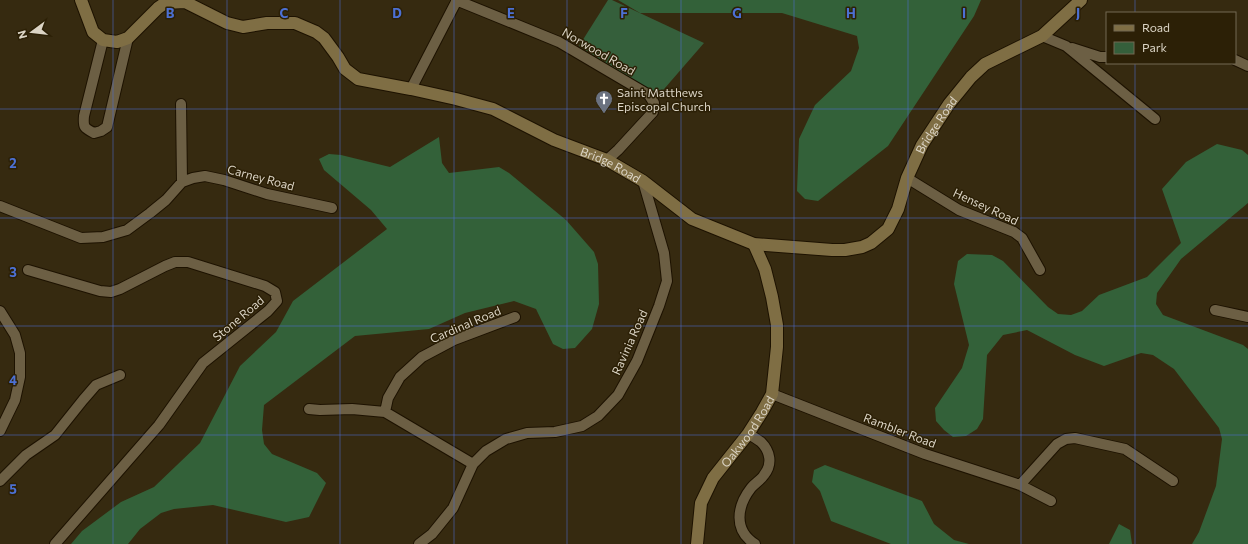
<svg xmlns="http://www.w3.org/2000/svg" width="1248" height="544" font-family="Commissioner,sans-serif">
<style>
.green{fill:#355f3b}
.forest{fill:#336139}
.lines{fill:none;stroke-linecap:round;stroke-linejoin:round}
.street-casing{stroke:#1d1200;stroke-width:12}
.secondary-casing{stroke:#1d1200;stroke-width:14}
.street{stroke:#6c5f44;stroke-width:10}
.secondary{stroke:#7f6e44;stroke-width:12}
.grid{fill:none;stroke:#4c70d3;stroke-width:1;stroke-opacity:0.55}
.labels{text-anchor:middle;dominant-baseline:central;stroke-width:3;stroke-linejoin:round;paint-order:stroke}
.street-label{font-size:12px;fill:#dbd4c5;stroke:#2c2006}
.poi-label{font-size:12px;fill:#dbd4c5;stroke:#2c2006;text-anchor:start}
.grid-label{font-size:13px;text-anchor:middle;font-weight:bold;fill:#4c70d3;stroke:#2c2006;stroke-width:3;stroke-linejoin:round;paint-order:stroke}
</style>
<rect width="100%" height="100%" fill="#362a10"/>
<path class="green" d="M608,0h4l92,43 -46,53 -79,-50z"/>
<path class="forest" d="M618,0h363l-7,16 -86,130 -70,55 -13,-2 -8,-8 2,-52 16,-34 36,-34 8,-23 -2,-12 -75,-23h-142z
M439,137l3,26 7,10 50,-6 10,6 57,47 28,32 4,12 1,40 -7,25 -17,19 -12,1 -10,-5 -17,-35 -22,-8 -49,12 -36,16 -74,7 -91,69 -2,25 2,14 8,10 45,19 9,10 -17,34 -23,5 -73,-17 -39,4 -13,4 -21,16 -12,15h-57l11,-13 39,-29 33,-15 46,-44 40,-77 36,-34 17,-31 94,-72 -16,-19 -47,-40 -5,-11 10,-5 12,1 49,12z
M1217,144l25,6 6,5v48l-67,56 -24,34 -1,11 7,11 80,30 5,4v195h-56l7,-12 17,-46 6,-47 -3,-11 -45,-59 -21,-14 -12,-2 -37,13 -29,-11 -48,-25 -24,5 -16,20 -4,64 -6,10 -11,7 -13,1 -9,-7 -8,-9 -1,-13 27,-40 7,-23 -15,-61 4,-23 9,-7 25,1 11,6 45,46 10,7 13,1 11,-4 17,-16 48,-18 34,-34 -19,-54 24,-27z
M825,465l97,36 12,23 20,16 15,4h-78l-60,-23 -11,-30 -8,-9 2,-12z
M1119,524l11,6 2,14h-23z"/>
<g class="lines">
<defs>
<path id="street" d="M456,0l103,42 90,53 5,8 -1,9 -35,38 -11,10
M1042,36l24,10 89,73
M103,40l-19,76c-1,11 0,12 10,17l7,-2 6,-4 21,-89
M1072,48l28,9h7
M1235,60l13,6
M411,89l46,-89
M907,178l52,32 55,22 8,6 18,32
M182,182l11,-4 12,-2 19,4 43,14 65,14
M0,206l81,32 22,-1 24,-7 23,-17 16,-13 16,-18 -1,-78
M28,270l72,21 11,1 9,-3 45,-23 10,-4h13l77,24 10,6 2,9 -9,10 -65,52 -44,62 -104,119
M1215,310l33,7
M0,311l15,24 5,18v24l-5,23 -15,31
M772,394l153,60 95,31 31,16
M309,409l11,1 32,-1 33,3 88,52
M385,412l3,-14 12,-21 22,-20 32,-17 61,-23
M748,434c4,2 9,5 13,8 9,9 12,22 3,33 -3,5 -9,8 -13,13 -14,18 -18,42 4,56
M0,481l26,-26 29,-20 28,-35 13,-15 24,-10
M1020,485l37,-41 9,-5 9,-1 50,11 48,32
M419,544l13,-10 21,-26 20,-44 13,-13 20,-12 21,-6 28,-1 27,-6 16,-10 20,-21 19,-34 22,-55 8,-25 -3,-28 -21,-72"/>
<g id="secondary">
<path id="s1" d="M81,0l12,32 10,8 14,2 11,-4 30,-30 7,-5 20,-1 42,21 16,4 24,-4h28l21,9 8,6 14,19 7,12 13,10 53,10 45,10 37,10 61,31 53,20 36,21 49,38 62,25 78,6h13l17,-3 9,-4 17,-14 10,-20 9,-31 15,-33 27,-41 22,-27 14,-13 57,-28 39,-36"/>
<path id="s2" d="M697,544l4,-41 12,-25 35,-44 14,-22 10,-18 5,-47v-22l-5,-28 -7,-28 -11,-25"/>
</g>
</defs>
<use href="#street" class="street-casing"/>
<use href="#secondary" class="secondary-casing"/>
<use href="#street" class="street"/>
<use href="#secondary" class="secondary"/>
</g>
<path class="grid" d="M113,0v544M227,0v544M340,0v544M454,0v544M567,0v544M681,0v544M794,0v544M908,0v544M1021,0v544M1135,0v13M1135,63v481M0,109h1248M0,218h1248M0,326h1248M0,435h1248"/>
<defs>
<symbol id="church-pin" viewBox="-11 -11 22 30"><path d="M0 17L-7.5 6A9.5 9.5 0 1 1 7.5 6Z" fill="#6b7280" stroke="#2c2006"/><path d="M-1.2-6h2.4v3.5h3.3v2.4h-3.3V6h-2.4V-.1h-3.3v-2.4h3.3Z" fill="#fff"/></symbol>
</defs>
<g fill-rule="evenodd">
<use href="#church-pin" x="594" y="89" width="20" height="27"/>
</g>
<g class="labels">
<g class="street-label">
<text transform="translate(599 51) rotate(30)">Norwood Road</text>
<text stroke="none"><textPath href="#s1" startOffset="1036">Bridge Road</textPath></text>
<text stroke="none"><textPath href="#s1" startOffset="615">Bridge Road</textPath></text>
<text transform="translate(261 177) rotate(15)">Carney Road</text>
<text transform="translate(986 206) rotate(25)">Hensey Road</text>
<text transform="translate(238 318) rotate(-40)">Stone Road</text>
<text transform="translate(465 324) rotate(-23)">Cardinal Road</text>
<text transform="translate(629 342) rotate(-66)">Ravinia Road</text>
<text transform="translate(900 430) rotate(21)">Rambler Road</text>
<text stroke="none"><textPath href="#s2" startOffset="127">Oakwood Road</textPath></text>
</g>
<g class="poi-label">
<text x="617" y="92">Saint Matthews<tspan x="617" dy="14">Episcopal Church</tspan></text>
</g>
</g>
<g class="grid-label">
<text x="170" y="18">B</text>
<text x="284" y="18">C</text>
<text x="397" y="18">D</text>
<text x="511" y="18">E</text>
<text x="624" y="18">F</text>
<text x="737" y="18">G</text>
<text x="851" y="18">H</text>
<text x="964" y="18">I</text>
<text x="1078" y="18">J</text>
<text x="13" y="168">2</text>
<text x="13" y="277">3</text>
<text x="13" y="385">4</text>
<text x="13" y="494">5</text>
</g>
<rect x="1106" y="12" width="130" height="52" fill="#2c2006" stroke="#726852"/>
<rect x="1114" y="25" width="20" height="6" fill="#7f6e44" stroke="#726852"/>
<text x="1142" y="32" font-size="12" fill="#dbd4c5">Road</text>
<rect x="1114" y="42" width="20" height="12" fill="#355f3b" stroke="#726852"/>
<text x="1142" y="52" font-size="12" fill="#dbd4c5">Park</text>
<g transform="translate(32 32) rotate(255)" stroke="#2c2006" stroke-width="3" paint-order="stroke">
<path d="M0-3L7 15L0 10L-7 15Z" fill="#dbd4c5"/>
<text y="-6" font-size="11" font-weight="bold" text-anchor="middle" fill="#dbd4c5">N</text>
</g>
</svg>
